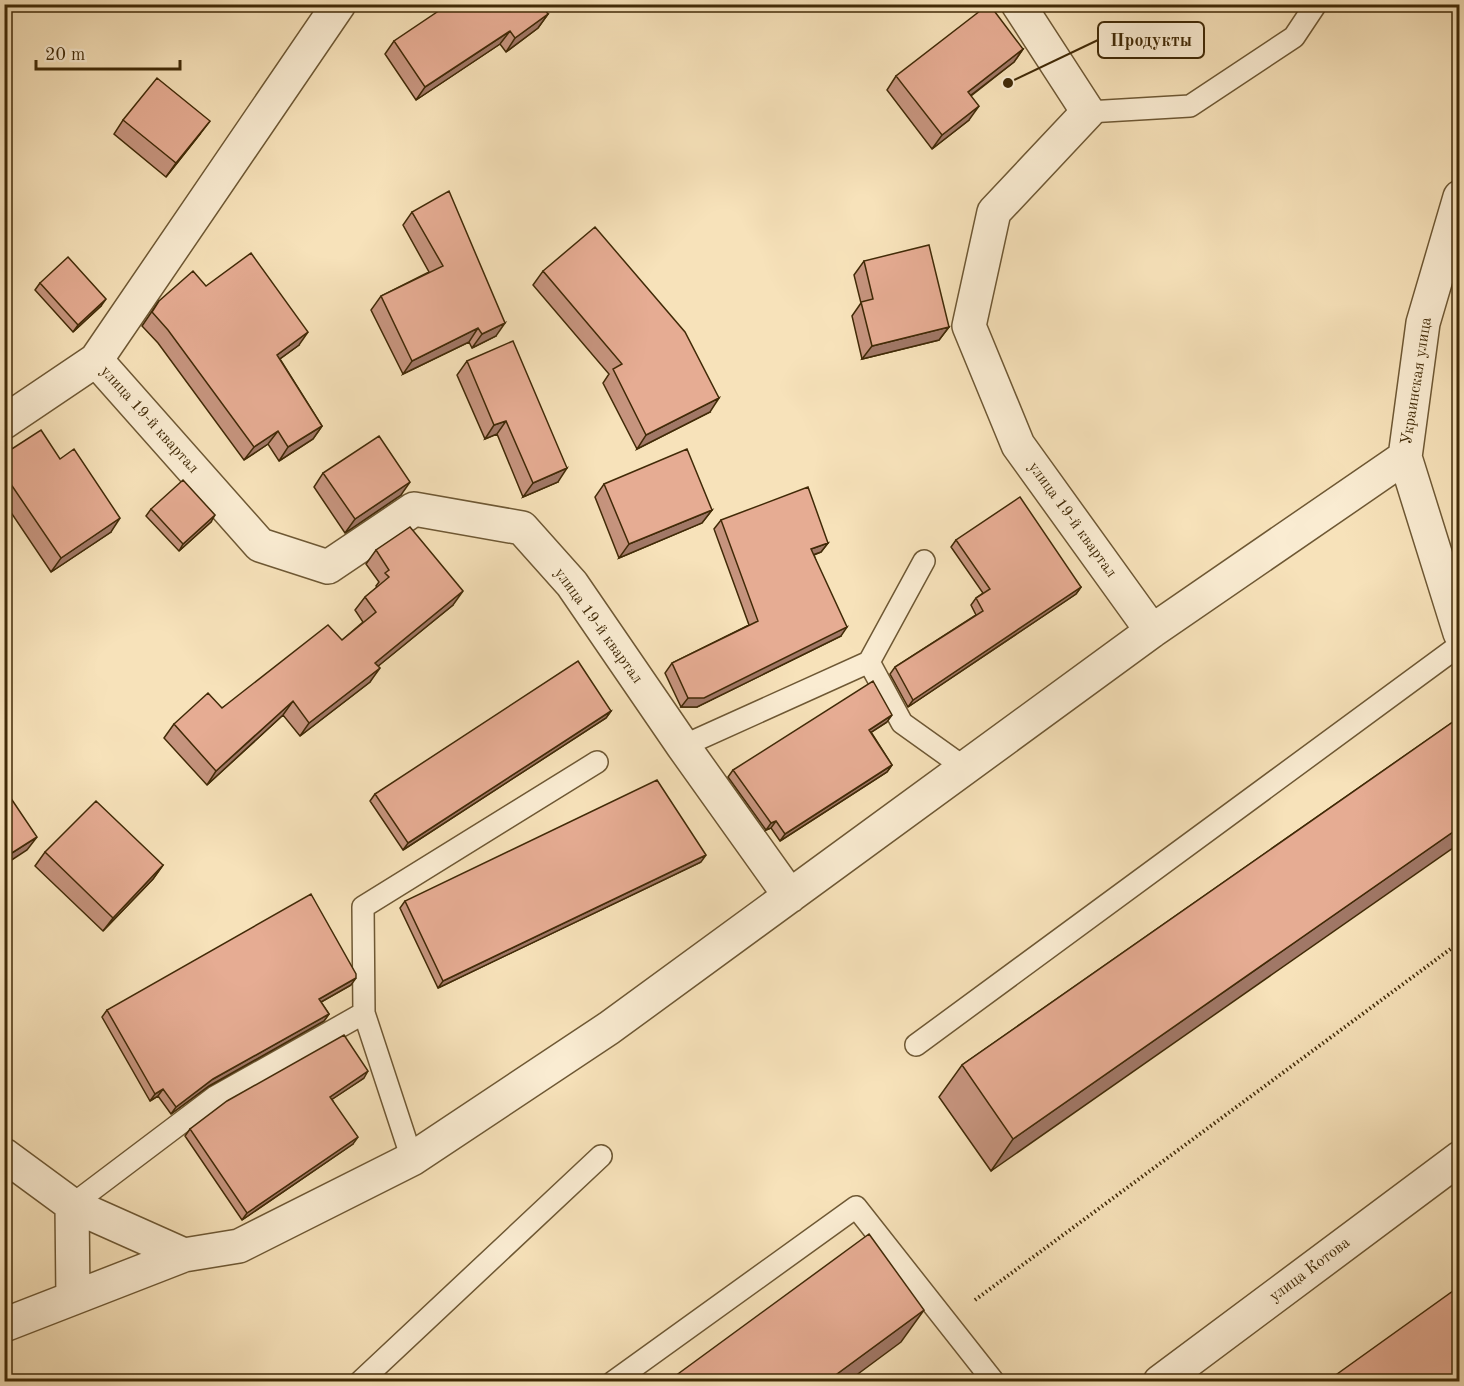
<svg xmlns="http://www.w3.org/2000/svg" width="1464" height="1386" font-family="'Old Standard TT',serif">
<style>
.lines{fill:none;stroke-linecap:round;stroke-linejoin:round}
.service-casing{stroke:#6e5834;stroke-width:24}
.minor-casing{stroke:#6e5834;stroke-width:36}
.tertiary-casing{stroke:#6e5834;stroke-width:36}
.path{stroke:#412a07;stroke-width:4;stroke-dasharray:1.5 3;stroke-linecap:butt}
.service{stroke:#faecd2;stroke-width:21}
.minor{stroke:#faecd2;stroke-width:33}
.tertiary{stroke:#faecd2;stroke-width:33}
.wall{fill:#c6947e;stroke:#412a07;stroke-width:1.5}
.shaded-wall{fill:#a17867;stroke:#412a07;stroke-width:1.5}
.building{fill:#e6ac93;stroke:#412a07;stroke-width:1.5}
.labels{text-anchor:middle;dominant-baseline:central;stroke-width:4.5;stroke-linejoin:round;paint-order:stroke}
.street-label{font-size:16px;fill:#412a07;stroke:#faecd2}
.leader{fill:none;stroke:#412a07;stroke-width:2}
.callout-dot{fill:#412a07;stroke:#faecd2;stroke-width:2}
.callout{fill:#faecd2;stroke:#412a07;stroke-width:2}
.callout-label{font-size:18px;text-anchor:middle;font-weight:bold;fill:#412a07}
</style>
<rect width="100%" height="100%" fill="#f7e2ba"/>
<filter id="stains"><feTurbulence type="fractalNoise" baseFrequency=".00333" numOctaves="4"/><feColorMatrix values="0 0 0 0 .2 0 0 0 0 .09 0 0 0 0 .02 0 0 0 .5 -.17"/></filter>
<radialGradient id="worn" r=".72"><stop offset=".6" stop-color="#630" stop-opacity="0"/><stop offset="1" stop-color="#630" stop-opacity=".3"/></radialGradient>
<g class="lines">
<defs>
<path id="service" d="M1088,112l102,-6 104,-69 22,-33
M869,662l33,61 63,45
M683,746l186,-84 55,-101
M364,1013l48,146
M916,1045l544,-400
M72,1205l143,-108 149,-84 -1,-106 234,-145
M360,1382l241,-226
M613,1382l243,-175 138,175"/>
<path id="minor" d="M1018,4l70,108 -94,100 -25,114 49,119 134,186
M1460,197l-37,126 -18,134 55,176
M96,360l164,185 68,22 86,-58 108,19 50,56 111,162 107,150
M4,422l92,-62 243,-356
M4,1155l68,50 112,50 55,-9 173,-87 197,-131 543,-397 253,-174
M72,1205l1,93
M4,1325l180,-70"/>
<path id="tertiary" d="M1160,1382l300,-224"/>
</defs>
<use href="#service" class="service-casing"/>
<use href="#minor" class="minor-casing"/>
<use href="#tertiary" class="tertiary-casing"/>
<path class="path" d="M975,1300l485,-358"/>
<use href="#service" class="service"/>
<use href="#minor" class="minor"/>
<use href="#tertiary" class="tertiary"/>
</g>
<path class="wall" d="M548,14l-10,14 -32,24 -6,-8 -84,56 -31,-46 9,-13z
M1023,49l-9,13 -43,34 -2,24 -37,29 -45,-59 9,-14z
M123,120l77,14 -34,43 -52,-43z
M412,212l84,124 -24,12 -3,-6 -66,32 -32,-64 10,-14 48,-24 -26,-47z
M864,261l85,66 -10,13 -77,19 -10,-43 9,-13 -7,-28z
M543,271l167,141 -73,37 -34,-66 6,-9 -76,-89z
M40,283l61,23 -28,26 -38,-42z
M206,286l93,59 -19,14 42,67 -9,13 -34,22 -11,-17 -24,16 -86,-117 -16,-17 17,-25z
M467,361l91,121 -35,15 -26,-63 -12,5 -28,-64z
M4,454l56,5 51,73 -60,40 -47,-70z
M323,473l78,22 -56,38 -31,-46z
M604,484l108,26 -10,13 -83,35 -24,-61z
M151,509l60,13 -32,29 -33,-35z
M721,520l107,23 -7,9 -7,3 27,81 -144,71h-16l-16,-34 7,-10 77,-38 -35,-96z
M956,540l125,47 -5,7 -168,113 -18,-33 5,-7 81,-52 -5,-10 5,-7 7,-5 -32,-46z
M376,550l77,55 -75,61 -8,16 -70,54 -17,-21 -76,70 -43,-47 10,-14 48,-16 120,-68 21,-18 -8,-12 10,-13 12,-10 -1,-1 3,-4 -13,-18z
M611,711l-5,7 -203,132 -33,-49 5,-7z
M1460,717l-469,454 -52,-74 23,-32z
M887,722l-16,10 21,33 -5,7 -107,69 -9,-13 -5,2 -38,-53 5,-7z
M45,852l118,13 -10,14 -50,52 -68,-65z
M701,862l-263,126 -38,-80 5,-7z
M351,985l-30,17 8,12 -5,7 -115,65 -38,28 -13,-18 -8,5 -48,-84 5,-7z
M364,1078l-32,21 21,45 -111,76 -57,-84 5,-7z"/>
<path class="shaded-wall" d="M548,14l-10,14 -32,24 9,-14z
M510,31l-10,13 -84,56 9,-13z
M1023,49l-9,13 -56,43 10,-13z
M979,106l-10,14 -37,29 10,-14z
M210,121l-10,13 -34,43 10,-14z
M106,299l-5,7 -28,26 5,-7z
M505,323l-9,13 -24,12 10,-14z
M949,327l-10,13 -77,19 10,-13z
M478,328l-9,14 -66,32 9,-13z
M308,332l-9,13 -32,23 10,-13z
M719,398l-9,14 -73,37 9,-14z
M506,421l-9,13 -12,5 9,-14z
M322,426l-9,13 -34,22 9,-14z
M278,431l-10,13 -24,16 10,-13z
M567,468l-9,14 -35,15 10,-14z
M410,482l-9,13 -56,38 10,-14z
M712,510l-10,13 -83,35 10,-14z
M215,515l-4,7 -32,29 4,-7z
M120,518l-9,14 -60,40 10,-14z
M828,543l-7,9 -17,6 7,-9z
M1081,587l-5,7 -168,113 5,-7z
M463,591l-10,14 -87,71 9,-13z
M847,627l-6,9 -144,71h-16l7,-9z
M380,668l-10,14 -70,54 9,-13z
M293,701l-10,14 -76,70 9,-14z
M611,711l-5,7 -203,132 5,-7z
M892,715l-5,7 -23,15 5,-7z
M892,765l-5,7 -107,69 5,-7z
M776,821l-5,7 -5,2 5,-7z
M1460,827v16l-469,328 22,-32z
M37,837l-10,13 -23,15v-7z
M706,855l-5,7 -263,126 5,-7z
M163,865l-10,14 -50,52 10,-13z
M356,978l-5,7 -37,21 5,-7z
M329,1014l-5,7 -115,65 -38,28 5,-7 37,-28z
M368,1071l-4,7 -39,26 5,-7z
M163,1089l-5,7 -8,5 5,-7z
M358,1137l-5,7 -111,76 5,-7z
M924,1310l-23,32 -54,40h-21z"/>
<path class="building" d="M449,4h92l7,10 -33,24 -5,-7 -85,56 -31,-46z
M989,4l34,45 -55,43 11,14 -37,29 -46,-59z
M157,78l53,43 -34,42 -53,-43z
M449,191l56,132 -23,11 -4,-6 -66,33 -31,-65 62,-30 -31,-54z
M595,227l90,105 34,66 -73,37 -33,-66 9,-5 -79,-93z
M929,245l20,82 -77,19 -11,-44 12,-3 -9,-38z
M251,253l57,79 -31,23 45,71 -34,21 -10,-16 -24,16 -86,-117 -16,-18 7,-11 34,-30 13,15z
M68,257l38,42 -28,26 -38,-42z
M513,341l54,127 -34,15 -27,-62 -12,4 -27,-64z
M41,430l19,29 14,-10 46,69 -59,40 -57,-84v-20z
M379,436l31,46 -55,37 -32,-46z
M687,449l25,61 -83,34 -25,-60z
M183,480l32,35 -32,29 -32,-35z
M808,487l20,56 -17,6 36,78 -143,71h-16l-16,-35 86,-42 -37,-101z
M1020,497l61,90 -168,113 -18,-33 88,-56 -7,-13 14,-9 -34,-49z
M410,527l53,64 -88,72 5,5 -71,55 -16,-22 -77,70 -42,-47 34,-31 14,15 106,-83 14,15 34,-28 -11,-15 24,-20 -4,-4 4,-3 -13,-20z
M578,661l33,50 -203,132 -33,-49z
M873,681l19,34 -23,15 23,35 -107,69 -9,-13 -5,2 -38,-53z
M1460,717v110l-447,312 -51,-74z
M657,780l49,75 -263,126 -38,-80z
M4,788l33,49 -33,21z
M96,801l67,64 -50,53 -68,-66z
M311,894l45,80v4l-37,21 10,15 -116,65 -37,28 -13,-18 -8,5 -48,-84z
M344,1035l24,36 -38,26 28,40 -111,76 -57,-84 37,-28z
M869,1234l55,76 -98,72h-159z
M1460,1286v96h-134z"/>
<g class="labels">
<g class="street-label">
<text transform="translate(1417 381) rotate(-81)">Украинская улица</text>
<text transform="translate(149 420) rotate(48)">улица 19-й квартал</text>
<text transform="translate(1072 520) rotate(54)">улица 19-й квартал</text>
<text transform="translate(598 626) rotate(54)">улица 19-й квартал</text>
<text transform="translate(1310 1270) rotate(-37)">улица Котова</text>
</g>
</g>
<path class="leader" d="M1008 83L1098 40"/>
<circle class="callout-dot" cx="1008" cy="83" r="6"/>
<rect class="callout" x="1098" y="22" width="106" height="36" rx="6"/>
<g class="callout-label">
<text x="1151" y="46">Продукты</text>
</g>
<rect width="1464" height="1386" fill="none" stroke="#f7e2ba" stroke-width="24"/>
<rect x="6" y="6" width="1452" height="1374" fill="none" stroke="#412a07" stroke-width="3"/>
<rect x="12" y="12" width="1440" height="1362" fill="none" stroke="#412a07" stroke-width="1.5"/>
<path d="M36 60v9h144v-9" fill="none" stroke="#412a07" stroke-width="3"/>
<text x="45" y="60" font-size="18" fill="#412a07" stroke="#faecd2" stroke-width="4.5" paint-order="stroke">20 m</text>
<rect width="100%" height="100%" filter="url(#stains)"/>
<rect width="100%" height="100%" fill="url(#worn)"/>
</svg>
